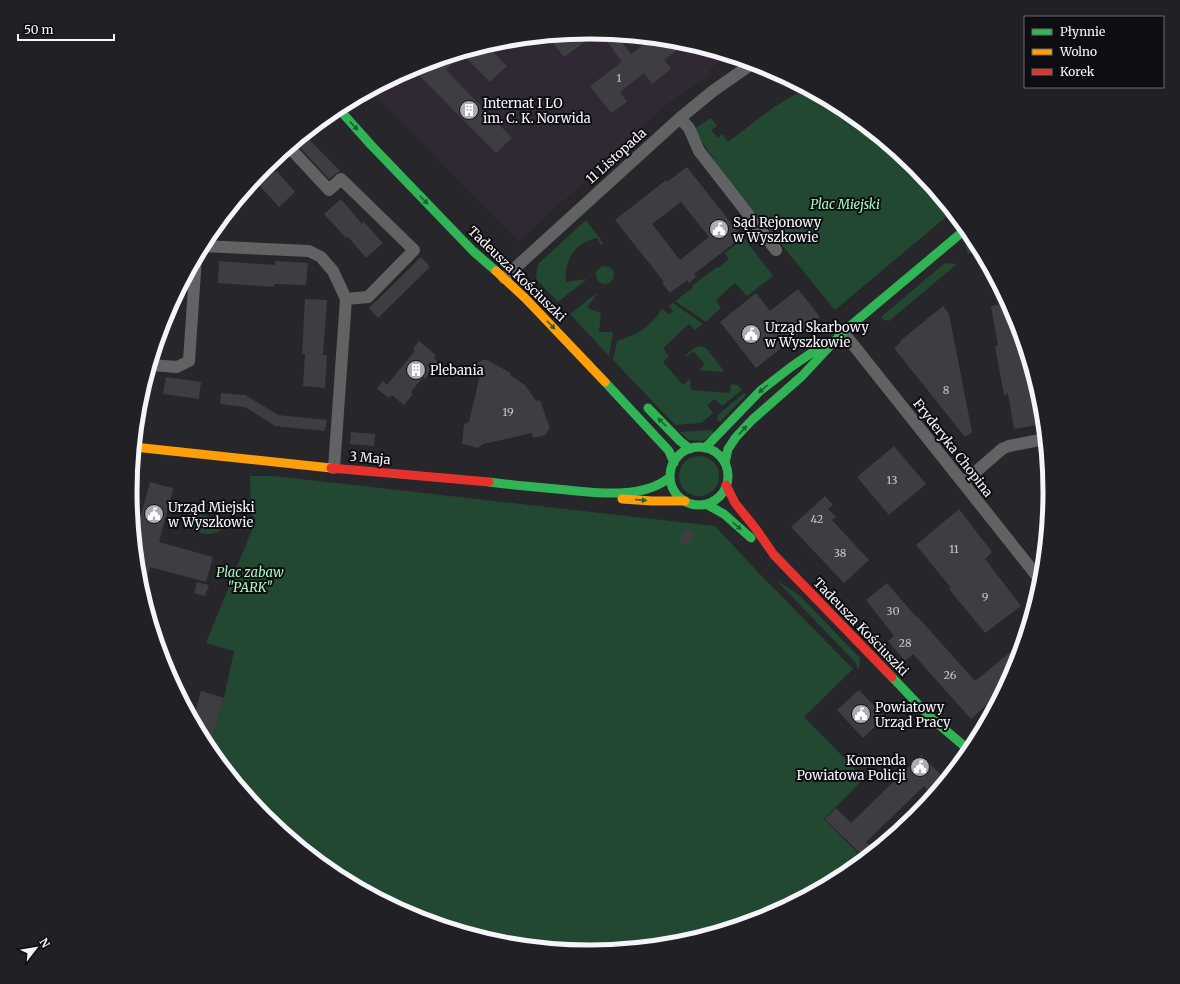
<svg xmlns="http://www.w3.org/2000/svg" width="1180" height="984" font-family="Merriweather,serif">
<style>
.education{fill:#312835}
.green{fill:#234831}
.building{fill:#3e3e42;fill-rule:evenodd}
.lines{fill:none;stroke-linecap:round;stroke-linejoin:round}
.street{stroke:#616264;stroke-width:12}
.fast{stroke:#30b455;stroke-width:9}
.slow{stroke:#ff9f0a;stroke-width:9}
.jam{stroke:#e5322d;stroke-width:9}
.oneway{fill:#1f6134}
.labels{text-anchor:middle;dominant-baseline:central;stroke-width:4;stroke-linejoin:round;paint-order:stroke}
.number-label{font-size:11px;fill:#c6c6cc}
.poi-label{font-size:13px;fill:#f4f4fa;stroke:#0e0e12;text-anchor:start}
.street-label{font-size:13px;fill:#f4f4fa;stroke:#0e0e12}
.park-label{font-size:13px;font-style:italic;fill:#a5fac0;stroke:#0e0e12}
.rim{fill:none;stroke:#f4f4fa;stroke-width:5}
</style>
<rect width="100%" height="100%" fill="#26262b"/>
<path class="education" d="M590,32l90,9 53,16 -7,5 -4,-2 -13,10 3,3 -46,32 -147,137 -149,-151 44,-24 86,-26z"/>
<path class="green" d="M806,88l40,22 69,57 37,45 -117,98 -113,-138 -28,-43 17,-11 6,8 -6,4 7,8 4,-4 6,8 46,-35z
M586,220l15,20 2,4 -2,1 -4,-7c-23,5 -32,20 -31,44l20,-3v1l-28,22 -22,-23 2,-15z
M970,234l7,11 -1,3 -8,6c-3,-7 -2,-14 2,-20z
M744,238l29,38 -26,20 -12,-13 -19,17 5,8 -15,14 -31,-21 18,-13 -1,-2 25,-19 1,1 11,-9 -4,-6z
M945,263l12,1 -68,57 -5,-1 -3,-3z
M596 275a9 9 0 1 1 18 0a9 9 0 1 1-18 0Z
M598,292l-11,16 14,5 -2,19h14l-4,24 -39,-42z
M673,303l30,21 -8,6 -6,-6 -26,24 6,8 -6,6 20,23 7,-7 1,12 39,3 1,-9 7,1 4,5 -20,16 -7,-7 -8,6 6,8 -12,10 -26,2 -62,-65 4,-19c22,-7 32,-13 45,-32l7,5 4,-3 -4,-5z
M699,346l7,2 18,23 -2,1 -23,-2 6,-6 -12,-13 -7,6 -1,-1 9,-8z
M744,393l2,2 -26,27 -3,-3 1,-4z
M711,430l4,3 -12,8 -14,-1 -9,-8z
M679 476a20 20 0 1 1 40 0a20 20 0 1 1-40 0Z
M250,476h24l441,50 39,42 99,101 -49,48 60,61 -40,41 40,40 -19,16 -79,42 -86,26 -90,9 -90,-9 -86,-26 -80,-43 -69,-57 -17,-20 2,-6 -10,-4 -31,-37 15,-52 10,-47 -28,-8 50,-123 -5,-7z
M193,512l30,9 -1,8c-3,2 -7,4 -11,5 -8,1 -26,-5 -24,-15 1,-4 2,-5 6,-7z
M777,581l22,14 61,63 -1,12 -4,-8z"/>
<path class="building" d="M590,32l7,1 -33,24 -11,-14 11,-8z
M601,33l15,2 15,19 22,-16 27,3 7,2 -23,17 7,9 -19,15 -8,-11 -24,19 7,10 -16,11 -21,-27 32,-24z
M486,45l21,21 -17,16 -28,-28 -16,16 66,68 -16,15 -84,-85z
M304,134l36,37 -11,8 -34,-37z
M267,165l8,8 2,-2 18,21 -16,15 -19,-21 -15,12 -3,-3z
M687,167l55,70 -48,37 2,3 -7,6 -2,-3 -17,13 -8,-10 2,-1 -49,-62 51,-40 1,2zM681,202l28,35 -29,23 -28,-36z
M341,199l21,25 2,-2 19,21 -17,15 -18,-21 -2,1 -22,-24z
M421,257l9,10 -52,51 -9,-10z
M219,261l56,4v-4l33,2 -2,22 -32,-1v3l-56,-4z
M798,289l22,28 -64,51 -36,-46 36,-29 14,18z
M305,299l22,1 -4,55h4l-2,33 -22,-2 2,-32h-3z
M1008,303l7,14 15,78 7,-1 5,30 -28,5 -6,-35 -4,1 -9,-49 3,-1 -7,-39z
M943,306l6,8 23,118 -7,5 -71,-89 7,-6 -1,-1z
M419,341l17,14 -2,3 4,4 -13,17 -2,-2 -12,15 2,2 -9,11 -12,-10 -3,3 -12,-9 6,-8 4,4 28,-34 -2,-2z
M483,360h4l24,13 -1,2 15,10 11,16 4,-1 10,28 -5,7 -12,3 -1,-5 -49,11 -5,4 -16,-4 2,-20 5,-2 11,-47 -5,-2 2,-10z
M166,377l35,5 -2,17 -36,-5z
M221,393l22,2 1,-1 34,21 49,5 -2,11 -50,-5 -30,-19 -25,-3z
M351,432l24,2 -1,12 -24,-2z
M894,446l32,38 -37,31 -32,-38z
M150,482l22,6 1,2 -14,52 54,15 -7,25 -56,-15 -7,27 -4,-12 -4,-44z
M825,496l8,9 -5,4 8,8 -4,3 37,40 -25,23 -53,-56z
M959,509l33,43 -7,7 36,47 -36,27 -36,-44 2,-1 -35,-43z
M685,529l10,5 -7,12 -9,-4z
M197,582l12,3 -4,11 -11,-3z
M887,583l29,34 1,-1 58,65 48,-39 -8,26 -11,21 -33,30 -58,-65 -8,7 -17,-20 6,-5 -28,-36z
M859,690l26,27 -22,21 -26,-28z
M201,691l23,7 -15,52 -16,-30z
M921,755l25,25 -13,16 -9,-10 -58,56 9,8 -10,8 -40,-39 11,-11 15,15z"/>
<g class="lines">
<path class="street" d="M680,118l9,10 10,23 77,99
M289,147l40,43 12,-11 73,71 -46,47 -22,2
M202,246l107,5 12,6 12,14 13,28 -12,169
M504,278l176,-160 33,-27 40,-28
M843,332l198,249
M150,365l27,2 12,-6 7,-104
M963,483l39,-34 7,-3 36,-7"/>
<path class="fast" d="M338,108l33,37 102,106 23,20
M605,382l64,69 5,12
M648,408l32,33 10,8
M670 476a29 29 0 1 1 58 0a29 29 0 1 1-58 0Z
M705,448l55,-57 31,-24 32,-22
M725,463l3,-14 8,-12 16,-17 50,-44 41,-44 123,-103
M489,482c23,3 45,5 68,7 33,3 85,12 113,-12
M706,504l18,10 27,24
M892,677l38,40 40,34"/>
<path class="slow" d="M496,271l30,28 79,83
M134,447l197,21
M622,499l30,2h33"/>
<path class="jam" d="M331,468l158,14
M726,485l9,18 21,26 18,26 118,122"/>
</g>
<defs><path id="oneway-solid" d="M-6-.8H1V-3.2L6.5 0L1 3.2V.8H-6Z"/></defs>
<g class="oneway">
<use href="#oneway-solid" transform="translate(354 126) rotate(47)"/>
<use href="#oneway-solid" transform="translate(424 200) rotate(46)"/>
<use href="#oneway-solid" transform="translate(551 325) rotate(46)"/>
<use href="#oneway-solid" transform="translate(763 389) rotate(140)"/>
<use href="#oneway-solid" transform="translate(662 422) rotate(-135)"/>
<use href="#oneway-solid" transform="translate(743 430) rotate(-47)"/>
<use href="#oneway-solid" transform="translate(641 500) rotate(5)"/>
<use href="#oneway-solid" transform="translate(737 526) rotate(42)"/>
</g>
<defs>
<symbol id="building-disc" viewBox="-11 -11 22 22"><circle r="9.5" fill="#acacb2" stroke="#0e0e12"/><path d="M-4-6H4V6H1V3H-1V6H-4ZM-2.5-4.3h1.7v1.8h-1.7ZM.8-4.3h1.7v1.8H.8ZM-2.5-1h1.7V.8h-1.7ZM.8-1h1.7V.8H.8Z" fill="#fff"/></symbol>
<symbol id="civic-disc" viewBox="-11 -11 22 22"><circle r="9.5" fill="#acacb2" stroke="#0e0e12"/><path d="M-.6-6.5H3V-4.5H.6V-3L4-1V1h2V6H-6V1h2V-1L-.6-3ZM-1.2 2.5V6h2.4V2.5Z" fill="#fff"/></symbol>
</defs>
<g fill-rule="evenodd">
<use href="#building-disc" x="458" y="99" width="22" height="22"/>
<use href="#civic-disc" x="708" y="218" width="22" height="22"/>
<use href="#civic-disc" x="740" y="323" width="22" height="22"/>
<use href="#building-disc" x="405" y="359" width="22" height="22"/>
<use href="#civic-disc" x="143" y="503" width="22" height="22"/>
<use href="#civic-disc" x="850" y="703" width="22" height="22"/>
<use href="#civic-disc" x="909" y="756" width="22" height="22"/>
</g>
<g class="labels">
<g class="number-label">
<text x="619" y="78">1</text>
<text x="946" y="390">8</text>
<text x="508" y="412">19</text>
<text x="892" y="480">13</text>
<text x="817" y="519">42</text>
<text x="954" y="549">11</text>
<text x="840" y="553">38</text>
<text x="985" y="597">9</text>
<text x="893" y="611">30</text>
<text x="905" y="643">28</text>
<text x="950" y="675">26</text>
</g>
<g class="poi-label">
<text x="483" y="103">Internat I LO<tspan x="483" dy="15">im. C. K. Norwida</tspan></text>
<text x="733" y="222">Sąd Rejonowy<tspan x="733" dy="15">w Wyszkowie</tspan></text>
<text x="765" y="327">Urząd Skarbowy<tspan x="765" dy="15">w Wyszkowie</tspan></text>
<text x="430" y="370">Plebania</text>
<text x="168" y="507">Urząd Miejski<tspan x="168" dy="15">w Wyszkowie</tspan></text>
<text x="875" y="707">Powiatowy<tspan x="875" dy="15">Urząd Pracy</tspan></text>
<text x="906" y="760" text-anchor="end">Komenda<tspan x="906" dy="15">Powiatowa Policji</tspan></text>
</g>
<g class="street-label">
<text transform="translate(616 156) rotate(-42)">11 Listopada</text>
<text transform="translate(517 274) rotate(44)">Tadeusza Kościuszki</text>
<text transform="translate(953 448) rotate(52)">Fryderyka Chopina</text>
<text transform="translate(370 458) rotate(5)">3 Maja</text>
<text transform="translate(861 627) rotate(46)">Tadeusza Kościuszki</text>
</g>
<g class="park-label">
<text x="845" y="204">Plac Miejski</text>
<text x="250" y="572">Plac zabaw<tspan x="250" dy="15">"PARK"</tspan></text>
</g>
</g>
<path d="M0 0H1180V984H0ZM137 492a453 453 0 1 1 906 0a453 453 0 1 1-906 0Z" fill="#202025" fill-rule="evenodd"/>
<path class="rim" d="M137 492a453 453 0 1 1 906 0a453 453 0 1 1-906 0Z"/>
<rect x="1024" y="16" width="140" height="72" fill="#0e0e12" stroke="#6a6a6f"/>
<rect x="1032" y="29" width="20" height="6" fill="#30b455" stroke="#6a6a6f"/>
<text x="1060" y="36" font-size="12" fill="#f4f4fa">Płynnie</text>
<rect x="1032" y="49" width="20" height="6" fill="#ff9f0a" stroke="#6a6a6f"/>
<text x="1060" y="56" font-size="12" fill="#f4f4fa">Wolno</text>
<rect x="1032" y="69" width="20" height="6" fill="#e5322d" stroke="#6a6a6f"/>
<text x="1060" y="76" font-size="12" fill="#f4f4fa">Korek</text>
<g transform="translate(36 948) rotate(59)" stroke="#0e0e12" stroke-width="3" paint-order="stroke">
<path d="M0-3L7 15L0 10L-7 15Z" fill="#f4f4fa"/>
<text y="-6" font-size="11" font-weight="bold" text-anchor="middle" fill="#f4f4fa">N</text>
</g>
<path d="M18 34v6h96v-6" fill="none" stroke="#f4f4fa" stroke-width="2"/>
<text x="24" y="34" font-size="12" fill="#f4f4fa" stroke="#0e0e12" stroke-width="3" paint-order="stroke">50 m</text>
</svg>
